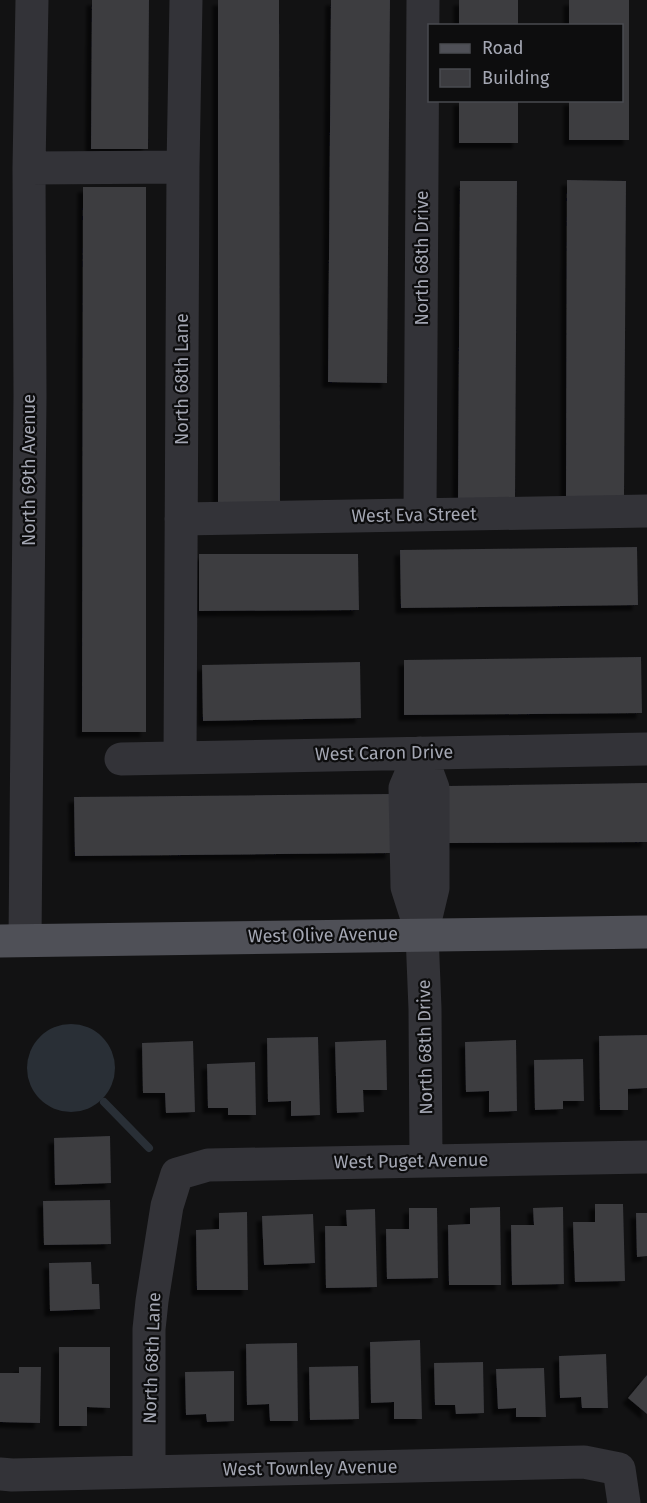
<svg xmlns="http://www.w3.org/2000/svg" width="647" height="1503" font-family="'Fira Sans',sans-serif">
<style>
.water{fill:#292f36}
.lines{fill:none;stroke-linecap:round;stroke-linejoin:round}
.stream{stroke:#292f36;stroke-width:8}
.building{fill:#3c3c40;filter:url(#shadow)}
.minor{stroke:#333338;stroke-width:33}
.major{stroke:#4f5057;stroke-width:33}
.labels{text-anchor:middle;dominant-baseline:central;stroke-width:4.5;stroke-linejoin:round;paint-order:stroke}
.street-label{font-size:18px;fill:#a4a7b3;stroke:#0d0d0e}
</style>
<defs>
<filter id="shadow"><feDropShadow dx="-5.5" dy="5.5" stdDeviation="1.5" flood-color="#0009"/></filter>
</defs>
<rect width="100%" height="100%" fill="#121213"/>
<path class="water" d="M27 1068a44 44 0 1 1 88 0a44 44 0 1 1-88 0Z"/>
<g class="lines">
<path class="stream" d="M104,1102l45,46"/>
</g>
<path class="building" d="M92,0h57l-1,149h-57z
M218,0h61l1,502h-62z
M331,0h59l-3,383 -59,-1z
M459,0h59v26h-59z
M569,0h60v140h-60v-40h53v-74h-53z
M459,100h59v43h-59z
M567,180l59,1 -2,315h-58z
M460,181h57l-2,320 -57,-1z
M83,187h63v545h-64z
M637,547l1,58 -237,3 -1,-58z
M199,554h159l1,56 -160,1z
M641,657l1,56 -238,2v-55z
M360,662l1,56 -158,3 -1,-56z
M647,783v59l-200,1v-57z
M390,794l1,59 -316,3 -1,-59z
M647,1035v53l-19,1v21h-28l-1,-74z
M318,1037l2,78 -29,1v-15l-23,1 -1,-64z
M386,1040l1,50h-24l1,22 -27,1 -2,-71z
M516,1040l1,71 -28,1v-21l-23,1 -1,-50z
M193,1041l2,71 -29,1 -1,-20h-22l-1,-50z
M583,1059l1,42h-21v8l-28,1 -1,-50z
M255,1062l1,53h-28v-7h-20l-1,-44z
M110,1136l1,47 -56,2 -1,-47z
M110,1200l1,44 -67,1 -1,-44z
M595,1204h28l2,77 -50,1 -2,-60h22z
M500,1207l1,78h-52l-1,-60 22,-1v-16z
M563,1207l1,77 -52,1 -1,-60h23l-1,-17z
M409,1208h28l1,70 -51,1 -1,-50h23z
M375,1209l2,78 -51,1 -1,-62h22l-1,-16z
M247,1212l1,78h-51l-1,-60 23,-1v-16z
M636,1213h11v43l-10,1z
M313,1214l2,49 -51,2 -2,-49z
M91,1262l1,22h7l1,25 -50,2 -1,-48z
M420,1340l2,79h-28v-17l-23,1 -1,-61z
M297,1343l1,78h-28l-1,-17 -22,1 -1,-61z
M59,1347h51v61l-23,-1v19h-28z
M606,1354l2,54h-26l-1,-11 -21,1 -1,-42z
M483,1362l1,51 -28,1 -1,-9h-20l-1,-42z
M358,1366l1,53 -49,1 -1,-53z
M19,1367h22l-1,56 -40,-1v-49h19z
M544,1368l2,49h-30v-9l-18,1 -2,-40z
M234,1371v50l-27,1 -1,-8 -20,1 -1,-43z
M647,1375v39l-19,-16z"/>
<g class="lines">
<path class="minor" d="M29,168l154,-1
M420,515l3,-515
M181,519l466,-8
M420,753l13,35v100l-11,46 3,75 1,152
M420,753l-15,35 2,99 15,47
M180,758l3,-591 3,-167
M121,759l526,-10
M25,940l5,-544 -1,-228 3,-168
M149,1472v-143l3,-28 15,-95 10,-32 31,-9 439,-8
M0,1474l12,1 572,-13 35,7 5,34"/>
<path class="major" d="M0,941l647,-9"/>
</g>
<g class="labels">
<g class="street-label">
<text transform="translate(422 258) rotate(-90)">North 68th Drive</text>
<text transform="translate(182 379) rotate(-90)">North 68th Lane</text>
<text transform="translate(29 470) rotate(-90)">North 69th Avenue</text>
<text transform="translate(414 515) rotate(-1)">West Eva Street</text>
<text transform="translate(384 753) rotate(-1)">West Caron Drive</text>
<text transform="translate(323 935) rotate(-1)">West Olive Avenue</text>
<text transform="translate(425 1047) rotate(-91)">North 68th Drive</text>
<text transform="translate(411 1161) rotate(-1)">West Puget Avenue</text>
<text transform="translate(152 1358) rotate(-88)">North 68th Lane</text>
<text transform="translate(310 1468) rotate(-1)">West Townley Avenue</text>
</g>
</g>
<rect x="428" y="24" width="195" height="78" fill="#0d0d0e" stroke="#494b50" stroke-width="1.5"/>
<rect x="440" y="44" width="30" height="9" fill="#4f5057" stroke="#494b50" stroke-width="1.5"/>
<text x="482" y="54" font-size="18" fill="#a4a7b3">Road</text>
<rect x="440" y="69" width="30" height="18" fill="#3c3c40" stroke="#494b50" stroke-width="1.5"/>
<text x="482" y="84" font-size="18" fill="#a4a7b3">Building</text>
</svg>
